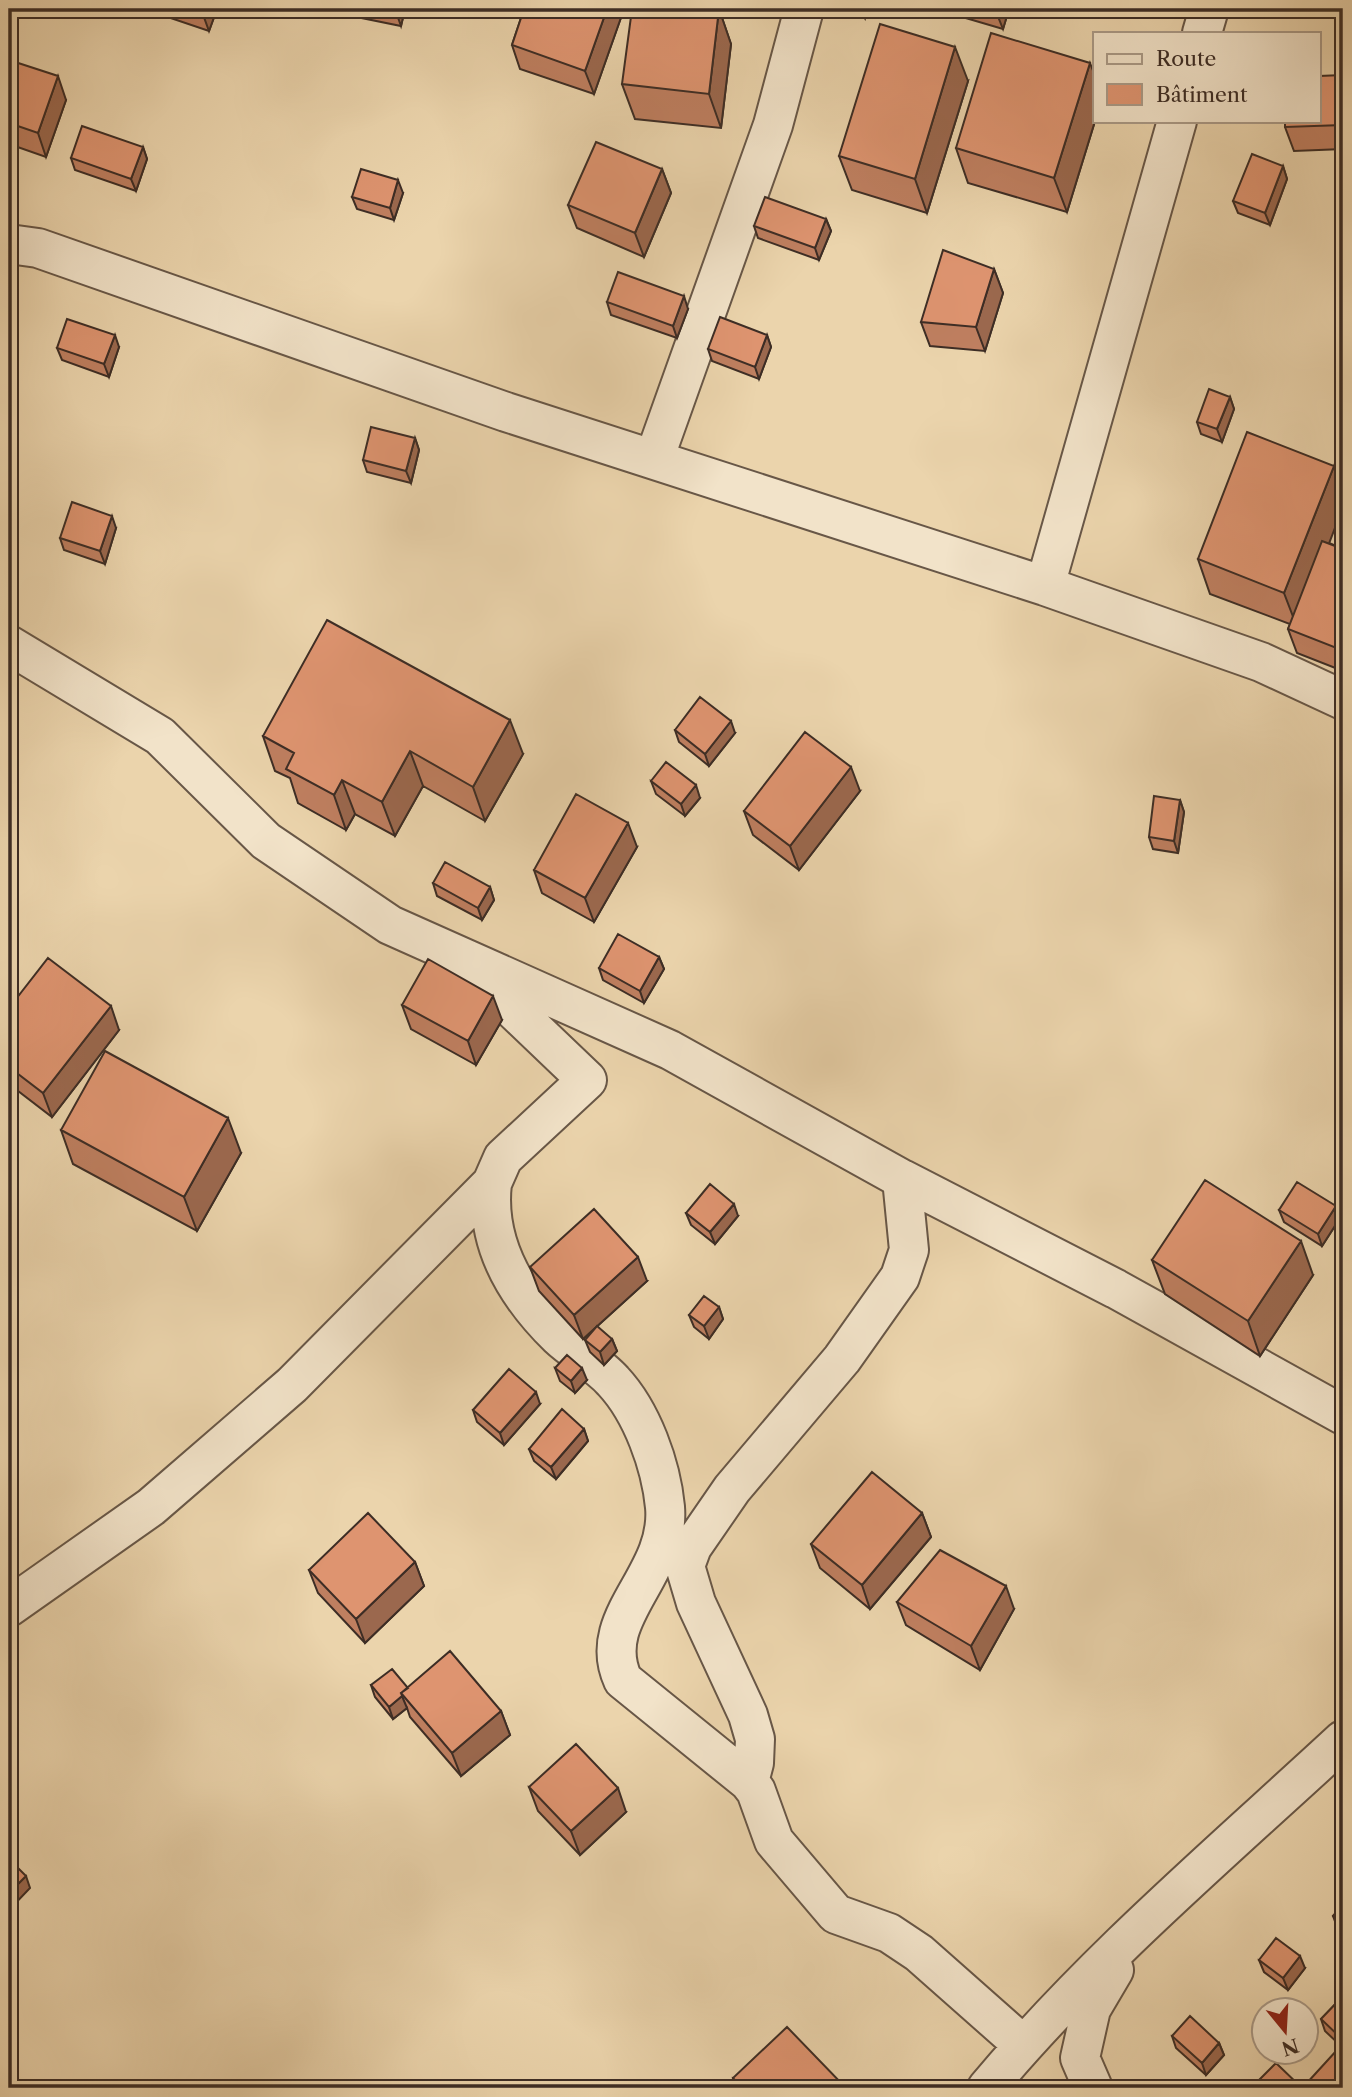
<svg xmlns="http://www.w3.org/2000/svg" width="1352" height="2097" font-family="'Libre Caslon Text',serif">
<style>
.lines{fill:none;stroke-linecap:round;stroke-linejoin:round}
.minor-casing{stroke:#685747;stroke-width:42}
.minor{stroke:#f2e3c9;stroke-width:38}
.wall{fill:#bf7f60;stroke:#3d2d25;stroke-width:2}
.shaded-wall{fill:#9b684e;stroke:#3d2d25;stroke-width:2}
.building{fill:#de9470;stroke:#3d2d25;stroke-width:2}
</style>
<rect width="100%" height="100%" fill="#ebd4ac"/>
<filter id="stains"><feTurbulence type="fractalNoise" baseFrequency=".00286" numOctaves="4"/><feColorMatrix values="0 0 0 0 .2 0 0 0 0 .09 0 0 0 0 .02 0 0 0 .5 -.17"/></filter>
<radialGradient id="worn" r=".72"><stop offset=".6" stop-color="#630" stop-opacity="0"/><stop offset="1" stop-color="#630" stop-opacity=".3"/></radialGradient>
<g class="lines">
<defs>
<path id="minor" d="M1202,33l7,-24
M9,244l29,4 468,164 539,174 216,76 82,38
M654,459l119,-334 31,-116
M1045,586l132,-465
M9,645l151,91 106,105 124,84 280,125 232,129 214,110 227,126
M902,1179l7,71 -9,27 -58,82 -110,130 -40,58 -7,19 11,37 52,112 7,24 -1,24 -5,19 7,9 18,50 62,73 53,19 30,20 104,92
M492,1183c-7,61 24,112 67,154 17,16 39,27 54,44 29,31 48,84 52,126 6,70 -71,110 -42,173l126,102
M9,1607l142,-100 141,-122 200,-202 11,-25 84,-78 -113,-108
M987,2088c106,-127 235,-236 356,-348
M1093,2088l-13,-30 11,-49 23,-39"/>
</defs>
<use href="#minor" class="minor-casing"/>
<use href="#minor" class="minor"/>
</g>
<path class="wall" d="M144,9h73l-8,22z
M317,9h88l-4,17z
M524,9h100l-30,85 -74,-25 -8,-24z
M719,9l12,35 -10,84 -86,-9 -13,-35z
M834,9h33l-2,9z
M935,9h74l-6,20z
M9,60l57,40 -20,57 -37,-13z
M1343,75v74l-49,2 -9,-24z
M1095,76v45l-28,91 -99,-29 -12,-35z
M968,81l-41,132 -75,-23 -13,-34z
M143,147l4,12 -11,32 -61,-21 -4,-12z
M1283,166l4,13 -17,46 -32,-12 -5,-12z
M662,169l9,24 -27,64 -67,-29 -9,-23z
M403,193l-9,27 -37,-11 -5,-12z
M826,219l5,12 -12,29 -61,-22 -4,-12z
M994,269l9,24 -18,58 -55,-5 -9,-24z
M607,302l81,7 -11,29 -66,-23z
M767,335l4,12 -12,32 -47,-18 -4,-12z
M119,347l-10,30 -47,-17 -5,-12z
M1230,397l4,12 -12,33 -21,-8 -4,-12z
M415,438l4,12 -8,33 -44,-11 -4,-12z
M116,528l-11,36 -41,-14 -4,-12z
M1329,543l14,6v122l-46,-18 -9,-24 2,-5 -80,-30 -12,-35z
M675,730l60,3 -26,33 -30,-24z
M263,736l260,18 -38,67 -62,-35 -28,50 -40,-22 -9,16 -48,-27 -8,-25 -15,-7z
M651,781l49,17 -15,18 -29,-22z
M860,791l-61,79 -46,-35 -9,-24z
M1180,800l4,12 -6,41 -25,-4 -4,-12z
M637,847l-43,75 -52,-29 -8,-23z
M433,883l57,4 4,13 -12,20 -45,-24z
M659,957l5,12 -20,34 -41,-23 -4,-12z
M402,1005l100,15 -26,45 -65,-36z
M9,1008l110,22 -67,87 -43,-33z
M61,1130l180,23 -44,78 -124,-67z
M1336,1206l4,12 -18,28 -38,-24 -5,-12z
M686,1213l52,3 -23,28 -24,-19z
M1152,1260l161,15 -53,81 -95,-62z
M530,1267l117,14 -64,58 -44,-48z
M719,1307l4,12 -14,20 -15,-12 -5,-12z
M612,1339l5,12 -13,14 -14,-13 -5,-12z
M555,1368l32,12 -12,13 -15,-12z
M540,1404l-36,41 -27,-23 -4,-12z
M584,1429l4,12 -32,38 -22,-18 -5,-12z
M922,1513l9,24 -61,72 -50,-41 -9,-24z
M415,1562l9,24 -59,57 -47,-50 -9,-23z
M897,1602l117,7 -34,61 -74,-45z
M371,1685l37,3 93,23 9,24 -49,41 -51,-59 -3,-9 -14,11 -18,-22z
M529,1787l97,25 -46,43 -42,-44z
M1343,1905v36l-1,-1 -9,-24z
M1259,1960l46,8 -17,22 -24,-18z
M1343,1996v52l-18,-17 -4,-12z
M1172,2036l47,7 5,12 -18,20 -30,-27z
M733,2078l113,10h-110z"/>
<path class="shaded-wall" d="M201,9h16l-8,22z
M395,9h10l-4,17z
M607,9h17l-30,85 -9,-23z
M719,9l12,35 -10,84 -12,-34z
M861,9h6l-2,9z
M995,9h14l-6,20z
M955,47l13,34 -41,132 -12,-34z
M1090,63l5,13v45l-28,91 -13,-34z
M58,76l8,24 -20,57 -8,-24z
M143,147l4,12 -11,32 -5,-12z
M1283,166l4,13 -17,46 -5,-12z
M662,169l9,24 -27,64 -9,-24z
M398,180l5,13 -9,27 -4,-12z
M826,219l5,12 -12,29 -4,-12z
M994,269l9,24 -18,58 -9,-24z
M684,296l4,13 -11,29 -4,-12z
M115,335l4,12 -10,30 -5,-13z
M767,335l4,12 -12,32 -4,-12z
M1230,397l4,12 -12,33 -5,-13z
M415,438l4,12 -8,33 -5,-12z
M1334,466l9,26v15l-46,120 -13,-34z
M112,516l4,12 -11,36 -5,-13z
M1343,638v22l-4,-11z
M510,720l13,34 -38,67 -12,-34z
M731,721l4,12 -26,33 -4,-12z
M410,751l13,35 -28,50 -13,-34z
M851,767l9,24 -61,79 -9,-24z
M342,780l13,34 -9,16 -12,-35z
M696,785l4,13 -15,18 -4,-12z
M1180,800l4,12 -6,41 -4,-12z
M628,823l9,24 -43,75 -9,-24z
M490,887l4,13 -12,20 -4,-12z
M659,957l5,12 -20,34 -4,-12z
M493,996l9,24 -26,45 -8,-24z
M111,1006l8,24 -67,87 -9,-24z
M228,1118l13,35 -44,78 -13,-34z
M734,1204l4,12 -23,28 -5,-12z
M1336,1206l4,12 -18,28 -4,-12z
M1301,1241l12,34 -53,81 -12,-35z
M638,1257l9,24 -64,58 -9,-24z
M719,1307l4,12 -14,20 -5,-13z
M612,1339l5,12 -13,14 -4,-13z
M582,1368l5,12 -12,13 -4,-12z
M536,1392l4,12 -36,41 -4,-12z
M584,1429l4,12 -32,38 -5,-12z
M922,1513l9,24 -61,72 -8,-24z
M415,1562l9,24 -59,57 -9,-24z
M1006,1586l8,23 -34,61 -9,-24z
M402,1696l5,12 -14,11 -4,-12z
M501,1711l9,24 -49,41 -9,-23z
M618,1788l8,24 -46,43 -9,-24z
M26,1876l4,12 -21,22v-17z
M1300,1956l5,12 -17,22 -5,-12z
M1219,2043l5,12 -18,20 -4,-12z"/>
<path class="building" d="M524,9h83l-22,62 -73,-26z
M632,9h87l-10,85 -87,-10z
M880,24l75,23 -40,132 -76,-23z
M991,33l99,30 -36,115 -98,-30z
M9,60l49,16 -20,57 -29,-10z
M1343,75v50l-58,2v-6h34v-45z
M82,126l61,21 -12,32 -60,-21z
M596,142l66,27 -27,64 -67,-28z
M1252,154l31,12 -18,47 -32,-12z
M361,169l37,11 -8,28 -38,-11z
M765,197l61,22 -11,29 -61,-22z
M943,250l51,19 -18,58 -55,-5z
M618,272l66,24 -11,30 -66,-24z
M720,317l47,18 -12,32 -47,-18z
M67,319l48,16 -11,29 -47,-16z
M1209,389l21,8 -13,32 -20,-7z
M371,427l44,11 -9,33 -43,-11z
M1247,432l87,34 -50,127 -86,-34z
M72,502l40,14 -12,35 -40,-13z
M1322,541l21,8v89l-4,11 -51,-20z
M327,620l183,100 -37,67 -63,-36 -28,51 -40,-22 -8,15 -48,-26 8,-16 -31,-17z
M700,697l31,24 -26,33 -30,-24z
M805,732l46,35 -61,79 -46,-35z
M666,762l30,23 -15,19 -30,-23z
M576,794l52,29 -43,75 -51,-28z
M1154,796l26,4 -6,41 -25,-4z
M445,862l45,25 -12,21 -45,-25z
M618,934l41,23 -19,34 -41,-23z
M48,958l63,48 -68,87 -34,-26v-59z
M428,959l65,37 -25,45 -66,-36z
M105,1051l123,67 -44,79 -123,-67z
M1205,1180l96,61 -53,80 -96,-61z
M1297,1182l39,24 -18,28 -39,-24z
M710,1184l24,20 -24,28 -24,-19z
M594,1209l44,48 -64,58 -44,-48z
M704,1296l15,11 -15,19 -15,-11z
M597,1326l15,13 -12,13 -15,-12z
M567,1355l15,13 -11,13 -16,-13z
M509,1369l27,23 -36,41 -27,-23z
M562,1409l22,20 -33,38 -22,-18z
M872,1472l50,41 -60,72 -51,-41z
M368,1513l47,49 -59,57 -47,-49z
M940,1550l66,36 -35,60 -74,-44z
M450,1651l51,60 -49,42 -51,-60z
M392,1669l16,19 -7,5 1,3 -13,11 -18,-22z
M576,1744l42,44 -47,43 -42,-44z
M9,1859l17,17 -17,17z
M1343,1905v20l-10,-9z
M1276,1938l24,18 -17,22 -24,-18z
M1343,1996v44l-22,-21z
M1190,2016l29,27 -17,20 -30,-27z
M787,2027l59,61h-104l-9,-10z
M1337,2050l6,6v32h-32l-5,-4z
M1276,2063l26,25h-51z"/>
<rect width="1352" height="2097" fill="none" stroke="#ebd4ac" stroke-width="35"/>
<rect x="10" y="10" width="1331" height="2076" fill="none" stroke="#3d2d25" stroke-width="3.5"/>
<rect x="18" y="18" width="1317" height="2062" fill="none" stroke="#3d2d25" stroke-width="2"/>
<rect x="1093" y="32" width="228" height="91" fill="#f2e3c9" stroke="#aa9a87" stroke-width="2"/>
<rect x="1107" y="54" width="35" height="10" fill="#f2e3c9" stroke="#aa9a87" stroke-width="2"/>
<text x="1156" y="66" font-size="21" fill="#3d2d25">Route</text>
<rect x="1107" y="84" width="35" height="21" fill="#de9470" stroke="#aa9a87" stroke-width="2"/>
<text x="1156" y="102" font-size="21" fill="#3d2d25">Bâtiment</text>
<g transform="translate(1285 2031) rotate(162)"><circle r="33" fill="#f2e3c9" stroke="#aa9a87" stroke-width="2"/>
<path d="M0-5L12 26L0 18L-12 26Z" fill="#8f2418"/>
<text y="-10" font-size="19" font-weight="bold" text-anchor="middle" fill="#3d2d25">N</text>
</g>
<rect width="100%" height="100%" filter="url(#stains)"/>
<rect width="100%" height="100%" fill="url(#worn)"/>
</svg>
